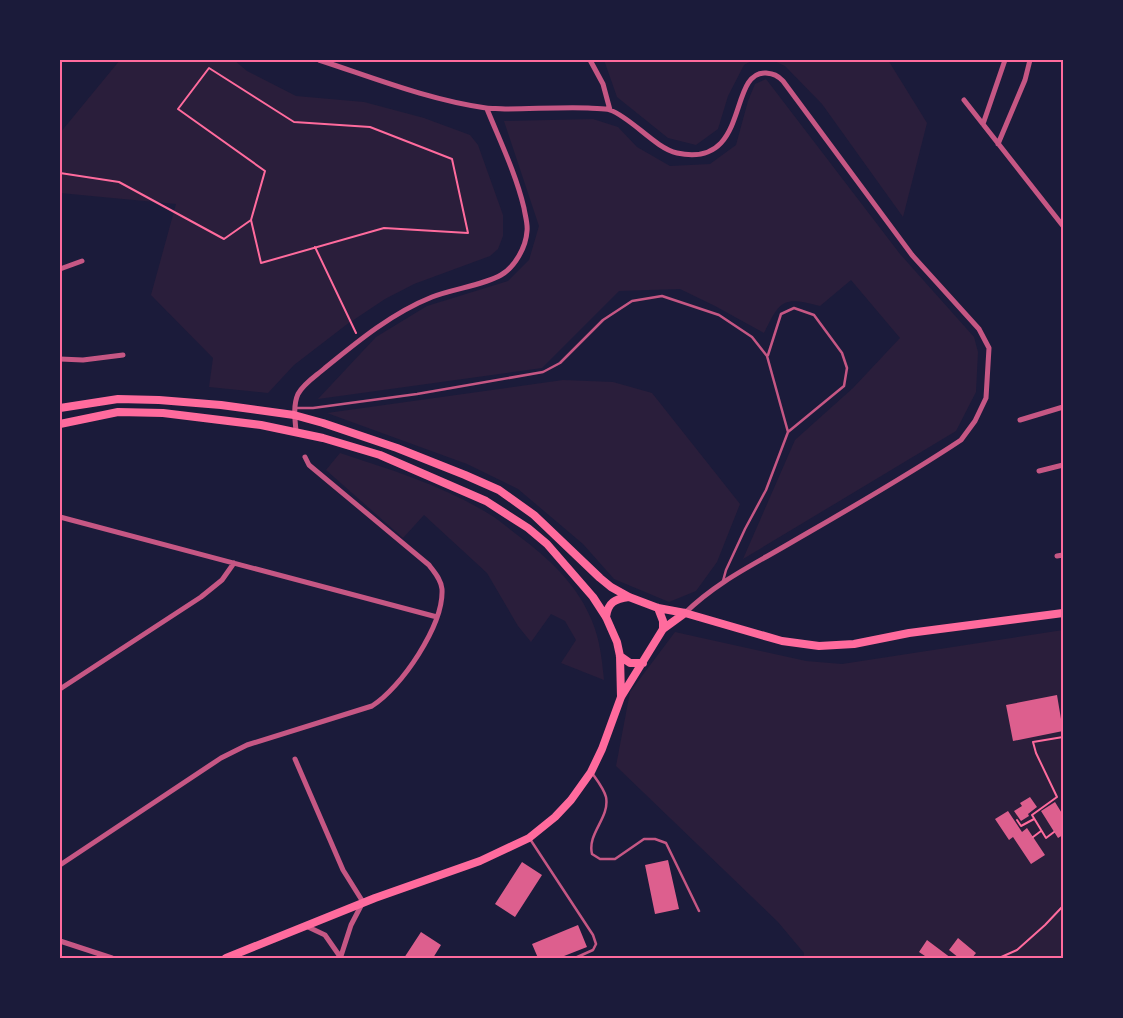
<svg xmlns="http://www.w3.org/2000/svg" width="1123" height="1018" font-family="'Zilla Slab',serif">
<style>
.green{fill:#2a1e3b}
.building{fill:#dd5f8e}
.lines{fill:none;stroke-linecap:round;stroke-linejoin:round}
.path{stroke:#ff6b9d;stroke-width:2}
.service{stroke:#c65784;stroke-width:2.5}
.minor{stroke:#c65784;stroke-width:5}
.secondary{stroke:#ff6b9d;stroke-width:8}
.neatline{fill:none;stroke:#ff6b9d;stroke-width:2}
</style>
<rect width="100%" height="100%" fill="#1b1b3a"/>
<path class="green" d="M120,60h114l13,11 49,25 68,6 60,16 46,17 8,10 25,70v21l-5,13 -8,7 -76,28 -29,15 -39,26 -52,40 -26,28 -59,-6 4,-29 -62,-63 25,-91 -116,-11v-60z
M604,60h149l-9,5 -16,31 -10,33 -22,16 -28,-7 -51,-41z
M772,60h116l39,63 -24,94 -81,-113 -37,-38z
M766,79l134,175 74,83 4,15 -2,40 -20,39 -213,128 52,-119 58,-52 47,-50 -49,-58 -31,26c-37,-10 -40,-6 -56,27l-49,-27 -35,-17 -61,2 -77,77 -224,31 58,-62 51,-31 81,-25 21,-21 10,-34 -35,-105 89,-2 25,8 19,20 33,19 40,-2 26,-19 12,-44 7,-17z
M563,380l50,2 39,11 88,111 -23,58 -21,29 -27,11 -55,-23 -31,-35 -65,-55 -51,-25 -140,-51z
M340,453c52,17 107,34 154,64 10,7 20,16 30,23 28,21 55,48 68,81 8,19 10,39 12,59l-43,-17 15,-23 -11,-19 -14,-7 -20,28 -13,-16 -31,-53 -63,-58 -21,23 -77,-68z
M1063,630v328h-259v-5l-26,-31 -162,-156 14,-74 45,-60 131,29 36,3z"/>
<path class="building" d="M1057,695l6,36 -50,10 -7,-36z
M1030,797l7,10 -9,7 1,2 -8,5 -7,-10 8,-5 -2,-3z
M1055,802l8,13v20l-5,3 -17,-27z
M1008,811l14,21 5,-4 18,27 -14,9 -18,-27 -4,3 -14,-21z
M668,860l11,49 -24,5 -10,-49z
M522,862l20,13 -27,42 -20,-13z
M578,925l9,22 -28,11h-21l-6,-14z
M421,932l20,13 -8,13h-29z
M958,938l18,15 -4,5h-13l-10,-8z
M927,940l24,18h-23l-9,-6z"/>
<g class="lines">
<path class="path" d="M60,173l59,9 105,57 27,-19 14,-49 -87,-62 31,-41 85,54 76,5 82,32 16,74 -84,-5 -123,35 -10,-43
M315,247l41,86
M1017,820l4,6 13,-7
M1054,832l-8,6 -14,-23 25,-18 -21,-44 -3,-11 30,-5
M1033,837l8,-6
M999,958l18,-8 28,-25 18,-19"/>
<path class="service" d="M768,355l13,-41 13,-6 20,7 28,38 5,15 -3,18 -56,46
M296,408h17l104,-14 126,-22 17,-9 43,-43 29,-19 30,-5 57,19 33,22 15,19 21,76 -22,58 -21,39 -19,41 -3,11
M592,773c5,7 12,16 14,24 4,21 -19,36 -14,57l8,5h15l29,-20h11l11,4 33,68
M530,839l63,96 3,9 -3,6 -18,8"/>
<path class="minor" d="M319,60c55,18 110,40 167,48 6,1 13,0 19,1 28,0 55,-2 83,-1 7,1 16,0 22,2 22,8 45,38 67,43 74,16 50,-82 89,-80 8,1 11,2 17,8l129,174 67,74 10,19 -3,50 -11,23 -14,19c-54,36 -112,69 -169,102 -39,23 -74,39 -107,71
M590,60l13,24 7,26
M964,100l99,126
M983,124l22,-64
M998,144l27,-64 5,-20
M60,269l22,-8
M60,359l23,1 40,-5
M1020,420l43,-13
M296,431c-1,-11 -3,-26 2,-37 6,-11 18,-18 27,-26 33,-27 67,-55 107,-71 20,-8 52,-12 69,-22 14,-8 25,-28 26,-44 1,-7 -2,-16 -3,-23 -8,-34 -24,-67 -37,-99
M1039,471l24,-6
M60,517l377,100
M1057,556l6,-1
M60,689l141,-92 21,-17 12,-17
M295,759l48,111 20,32 -12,23 -10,31
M60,865l161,-107 26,-13 125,-39c29,-18 72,-81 70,-117 -1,-10 -8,-17 -13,-24l-120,-100 -4,-8
M306,926l19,9 16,23
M60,941l52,17"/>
<path class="secondary" d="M60,408l58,-9 41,1 62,5 73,10 29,8 74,25 68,27 34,15 35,25 66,63 11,9 18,10 29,11 27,5 97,28 37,5 35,-2 55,-11 154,-20
M60,424l58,-12 45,1 98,12 62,13 57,17 106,46 42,27 19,16 46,53 13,20 11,25 3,14 1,41
M658,608l5,13v8
M606,617c2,-15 9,-18 23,-20
M620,656l10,7h13
M226,958l149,-60 105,-37 49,-23 26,-21 16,-17 20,-28 11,-23 19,-52 42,-68 22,-16"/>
</g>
<rect width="1123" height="1018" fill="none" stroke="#1b1b3a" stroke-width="122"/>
<rect x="61" y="61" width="1001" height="896" class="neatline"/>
</svg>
